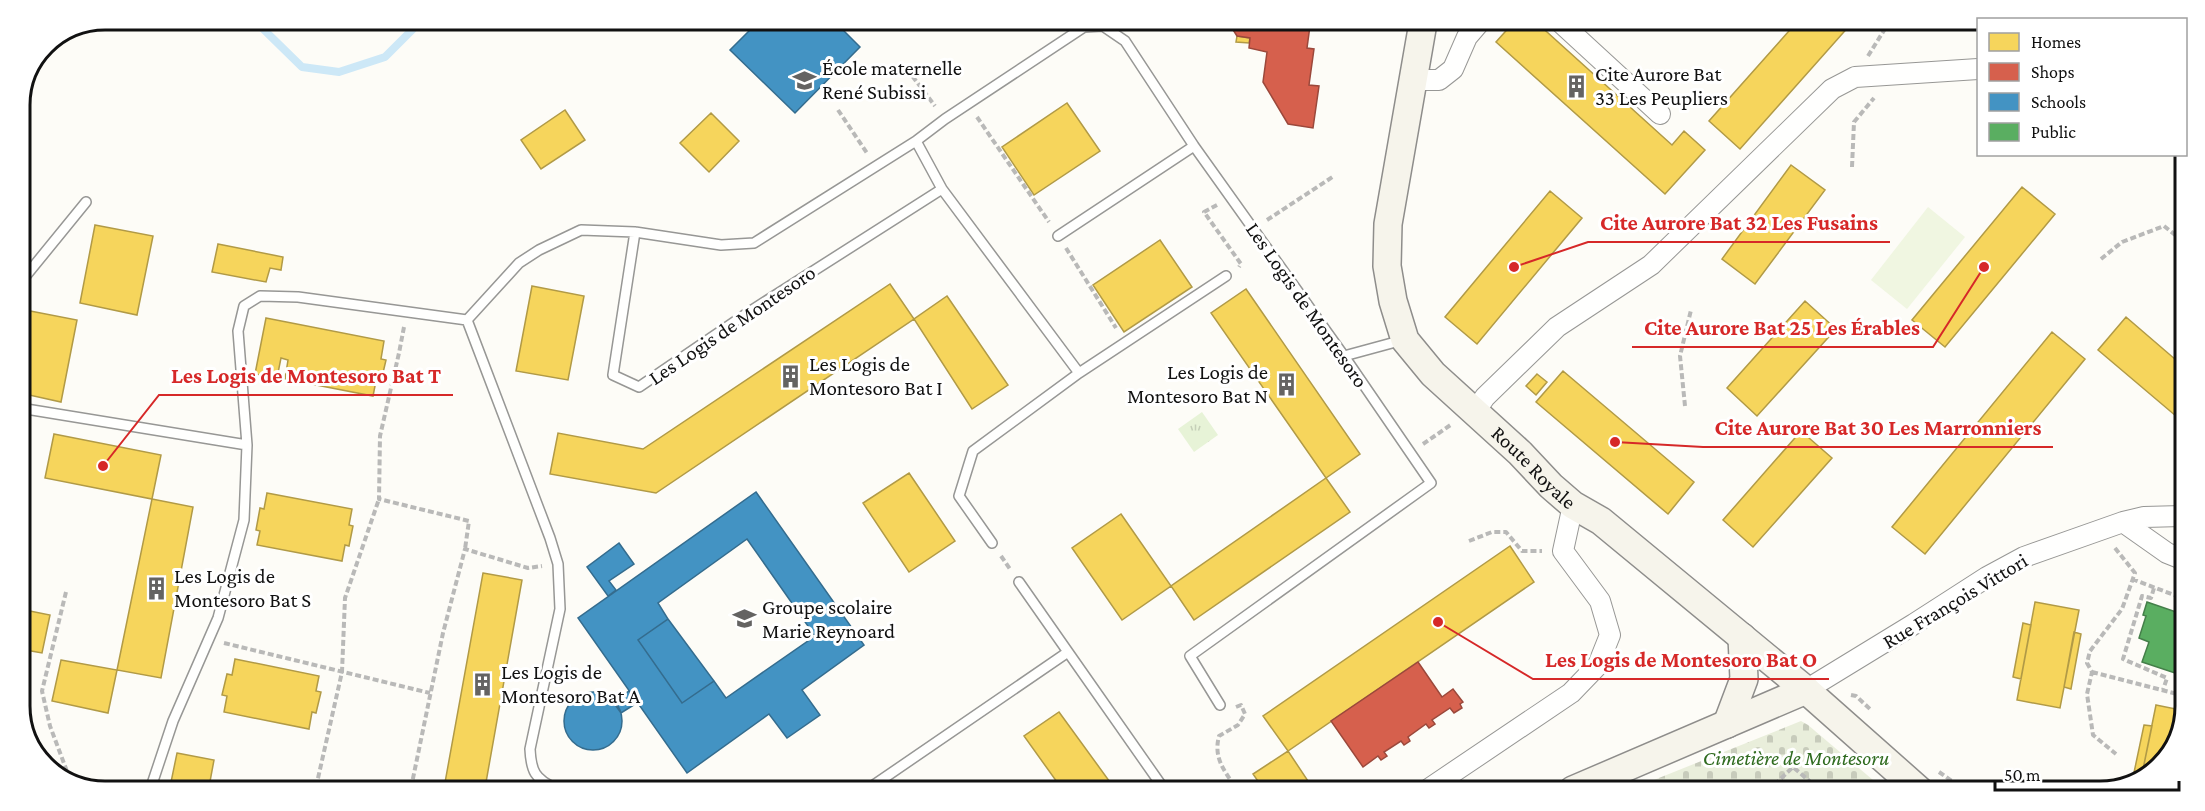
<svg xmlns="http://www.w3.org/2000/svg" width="2205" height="811" font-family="'Crimson Pro',serif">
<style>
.cemetery{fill:url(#cemetery-stones)}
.park{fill:url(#park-tufts)}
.pitch{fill:#f0f6e1}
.homes{fill:#f6d55c;stroke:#b19a46;stroke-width:1.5}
.shops{fill:#d6604d;stroke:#9b483b;stroke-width:1.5}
.schools{fill:#4393c3;stroke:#346c8e;stroke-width:1.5;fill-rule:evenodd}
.public{fill:#5aae61;stroke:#447f49;stroke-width:1.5}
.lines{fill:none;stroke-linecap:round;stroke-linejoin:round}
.stream{stroke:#cde8f7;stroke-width:8}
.service-casing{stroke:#979795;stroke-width:12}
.minor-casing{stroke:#979795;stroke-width:22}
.secondary-casing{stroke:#8e8d8b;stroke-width:30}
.path{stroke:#b9b9b8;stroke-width:4;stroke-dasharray:6 3;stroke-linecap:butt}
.service{stroke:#fffffe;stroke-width:9}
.minor{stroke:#fffffe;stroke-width:20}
.secondary{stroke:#f6f4eb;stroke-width:27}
.labels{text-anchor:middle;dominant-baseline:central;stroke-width:6;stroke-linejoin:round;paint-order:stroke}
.poi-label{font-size:21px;fill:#111;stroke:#fff;text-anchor:start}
.street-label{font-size:21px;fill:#111;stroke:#fff}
.park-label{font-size:21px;font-style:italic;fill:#2f6b1f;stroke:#fff}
.rim{fill:none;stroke:#111;stroke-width:3}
.leader{fill:none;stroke:#d62828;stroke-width:2}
.callout-dot{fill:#d62828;stroke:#fff;stroke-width:2}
.callout-label{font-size:22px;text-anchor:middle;font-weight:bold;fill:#d62828;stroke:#fff;stroke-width:6;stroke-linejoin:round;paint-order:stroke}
</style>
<defs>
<pattern id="cemetery-stones" width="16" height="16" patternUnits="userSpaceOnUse" patternTransform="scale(1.5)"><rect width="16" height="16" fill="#e9eedb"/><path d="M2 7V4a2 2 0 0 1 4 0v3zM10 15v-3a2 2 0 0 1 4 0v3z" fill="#c7cbbb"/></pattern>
<pattern id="park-tufts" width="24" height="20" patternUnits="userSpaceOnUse" patternTransform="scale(1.5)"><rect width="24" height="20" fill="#e7f3d7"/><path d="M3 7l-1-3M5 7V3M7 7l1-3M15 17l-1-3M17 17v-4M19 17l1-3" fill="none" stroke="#c5cfb8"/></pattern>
</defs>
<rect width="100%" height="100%" fill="#fdfcf7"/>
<path class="cemetery" d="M1801,721l7,4 78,66 -257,-1z"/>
<path class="park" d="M1202,412l16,23 -24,17 -16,-23z"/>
<path class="pitch" d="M1928,207l37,30 -58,72 -36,-29z"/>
<path class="homes" d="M1513,23h24l135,122 12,-14 21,19 -40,44 -169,-152z
M1796,23l55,1 -111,125 -31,-28z
M1237,36l13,2 -1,5 -13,-1z
M1067,103l33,48 -66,44 -32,-48z
M565,110l20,30 -44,29 -20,-29z
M711,113l28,28 -30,31 -29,-29z
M1791,165l34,25 -70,94 -33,-25z
M2022,187l33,27 -110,133 -33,-27z
M1550,191l32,27 -105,126 -32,-27z
M95,225l58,11 -16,79 -57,-12z
M1160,240l32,47 -68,45 -31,-47z
M218,244l65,13 -2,13 -11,-2 -4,14 -54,-10z
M890,284l24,35 -258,174 -106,-19 8,-41 85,16z
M532,286l52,10 -16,84 -52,-9z
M1246,289l114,165 -34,24 -115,-165z
M947,296l61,89 -36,24 -58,-90z
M1805,301l31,28 -79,87 -30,-28z
M20,309l57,11 -16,82 -41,-9z
M2126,317l57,49v56l-85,-72z
M266,318l118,23 -3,18 5,1 -4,17 -5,-1 -4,20 -88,-17 3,-19 -7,-2 -4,20 -22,-4z
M2052,332l33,27 -160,195 -33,-27z
M1563,371l131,111 -26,32 -132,-112z
M1537,374l10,8 -11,13 -10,-9z
M1801,431l31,27 -79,89 -30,-27z
M54,434l107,21 -9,44 -107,-21z
M909,473l46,68 -46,31 -46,-69z
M1326,478l24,34 -156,108 -23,-34z
M267,493l85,16 -3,16 4,1 -4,20 -4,-1 -3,16 -85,-16 3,-14 -4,-1 4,-22 4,1z
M152,499l41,8 -32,171 -44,-8z
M1121,514l50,72 -49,34 -50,-72z
M1510,546l24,36 -246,169 -25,-35z
M483,573l39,7 -37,208h-41z
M2035,602l44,8 -19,98 -43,-8z
M20,609l30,6 -8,38 -22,-4z
M2023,623l8,2 -10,54 -8,-2z
M2074,632l7,2 -10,55 -7,-2z
M235,659l84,17 -3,15 5,1 -5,21 -4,-1 -3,17 -85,-17 3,-16 -5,-1 5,-21 5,1z
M61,660l56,10 -9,43 -56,-12z
M2156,705l25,5v24l-33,43 -7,2z
M1059,712l56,77h-53l-38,-53z
M2144,725l8,1 -11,53 -9,3z
M1288,751l26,39h-50l-11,-16z
M177,753l37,7 -5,27h-39z"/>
<path class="shops" d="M1228,22h93v6l-11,-2 -3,22 7,1 -5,36 10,1 -6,42 -25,-4 -25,-42 4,-30 -18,-4 1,-10 -13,-2z
M1418,662l24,35 11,-8 10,13 -3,2 2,4 -8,5 -4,-5 -18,12 3,4 -6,4 -3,-4 -18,13 2,4 -6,4 -3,-4 -17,11 3,4 -6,4 -3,-4 -15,11 -32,-46z"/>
<path class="schools" d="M759,21h75l26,26 -65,66 -65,-63z
M756,492l108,153 -62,45 18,25 -33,23 -18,-24 -82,59 -109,-155zM747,539l68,97 -89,62 -12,-17 -32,22 -44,-63 30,-21 -10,-16z
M619,543l15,21 -25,17 7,9 -8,6 -21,-29z
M668,619l46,62 -32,22 -44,-63z
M629,691l8,12 -16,10 -8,-11z
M564 721a29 29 0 1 1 58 0a29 29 0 1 1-58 0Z"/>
<path class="public" d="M2147,602l35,12 -1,61 -39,-13 7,-20 -10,-4 7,-22 -3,-1z"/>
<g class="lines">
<path class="stream" d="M254,20l48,47 37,5 46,-15 28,-28 3,-9"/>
<defs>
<path id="service" d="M635,232l-22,143 26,12 110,-75 193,-123
M1058,236l136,-90
M20,283l66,-81
M1344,356l59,-16
M1079,373l147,-97
M20,408l227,37
M992,543l-33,-47 14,-45 106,-78 -137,-184 -26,-48 29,-22 139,-92 19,-1 22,15 69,105 150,210 87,127 -241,173 30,49
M1019,582l49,70
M151,787l22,-66 45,-103 26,-98 3,-75 -9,-114 6,-25 16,-10 38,1 169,23
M555,788c-20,-9 -24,-17 -25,-39l30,-140 -2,-45 -8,-26 -83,-218 52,-57 20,-13 42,-20 54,2 86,13 33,-2 162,-102
M868,789l200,-137 96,137"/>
<path id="minor" d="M1561,23l99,91
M1414,80h25l14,-11 14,-32 12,-14
M1474,413l11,-16 72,-70 94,-62 181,-176 23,-12 123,-8
M2123,522l44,31 15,6
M1806,690l108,-66 73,-47 37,-20 99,-35 21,-5 38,-1
M1427,790l144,-97 27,-28 12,-30 -10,-34 -37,-50 10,-46"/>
<g id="secondary">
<path id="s1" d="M1423,23l-35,201 -1,42 6,35 12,39 28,34 87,79 31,33 22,19 28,16 205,169 114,101"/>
<path d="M1727,724l17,-45 -2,-42"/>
<path d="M1573,790l233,-100"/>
</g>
</defs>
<use href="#service" class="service-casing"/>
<use href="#minor" class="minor-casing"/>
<use href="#secondary" class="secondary-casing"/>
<path class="path" d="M1868,56l20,-32
M907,69l28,37
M838,110l29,43
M977,117l72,105
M1852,167l2,-45 20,-24
M1217,205l-13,7 37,52 -2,3
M1267,220l67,-44
M1066,248l50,80
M2101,259l21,-17 42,-16 20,16
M404,327l-5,26 -19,83 -1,63 90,22 -4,28
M1685,406l-5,-50 11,-46
M1423,444l29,-20
M1469,541l23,-9h14l16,19h20
M2115,548l20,25 -13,36 -32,42 -3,12 5,9 -5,22 6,41 23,19
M1001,556l9,13
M2132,579l50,19
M2154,588l-3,10 -9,-2 -19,63 44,19 -4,12
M66,592l-24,99 8,35 21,56
M224,643l206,50
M2092,672l89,23
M1851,695l5,1 15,14
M1236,707l5,-2 4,9 -7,11 -19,11c-6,23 6,35 18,54
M1939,772l27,19
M316,787l26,-115 3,-74 34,-99
M411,788l32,-155 22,-84 63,19 14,-2
M1768,791l25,-24 28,24"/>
<use href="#service" class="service"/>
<use href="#minor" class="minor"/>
<use href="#secondary" class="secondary"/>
</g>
<defs>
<symbol id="school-bare" viewBox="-9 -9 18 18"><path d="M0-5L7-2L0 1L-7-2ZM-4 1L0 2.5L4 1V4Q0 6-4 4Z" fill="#646362" stroke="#fff" stroke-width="2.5" paint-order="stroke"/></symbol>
<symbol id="building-bare" viewBox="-9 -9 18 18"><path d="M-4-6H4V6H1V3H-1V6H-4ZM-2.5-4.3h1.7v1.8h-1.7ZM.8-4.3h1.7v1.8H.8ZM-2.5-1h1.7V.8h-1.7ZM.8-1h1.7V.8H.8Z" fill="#646362" stroke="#fff" stroke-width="2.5" paint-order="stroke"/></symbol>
</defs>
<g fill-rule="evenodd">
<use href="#school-bare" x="788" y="64" width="33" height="33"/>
<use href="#building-bare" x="1560" y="70" width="33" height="33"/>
<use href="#building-bare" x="774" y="360" width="33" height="33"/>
<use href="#building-bare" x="1270" y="368" width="33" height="33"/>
<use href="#building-bare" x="140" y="572" width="33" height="33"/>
<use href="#school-bare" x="728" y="602" width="33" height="33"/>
<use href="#building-bare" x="466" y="668" width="33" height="33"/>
</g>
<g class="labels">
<g class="poi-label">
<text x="822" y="68">École maternelle<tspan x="822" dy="24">René Subissi</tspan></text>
<text x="1595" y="74">Cite Aurore Bat<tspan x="1595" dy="24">33 Les Peupliers</tspan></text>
<text x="809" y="364">Les Logis de<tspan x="809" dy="24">Montesoro Bat I</tspan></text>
<text x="1268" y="372" text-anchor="end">Les Logis de<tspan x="1268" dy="24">Montesoro Bat N</tspan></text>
<text x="174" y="576">Les Logis de<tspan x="174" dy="24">Montesoro Bat S</tspan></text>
<text x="762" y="607">Groupe scolaire<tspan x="762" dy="24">Marie Reynoard</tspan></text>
<text x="501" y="672">Les Logis de<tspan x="501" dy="24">Montesoro Bat A</tspan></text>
</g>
<g class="street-label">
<text transform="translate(1307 305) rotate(55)">Les Logis de Montesoro</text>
<text transform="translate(732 325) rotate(-34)">Les Logis de Montesoro</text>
<text stroke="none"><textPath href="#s1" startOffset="504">Route Royale</textPath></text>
<text transform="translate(1955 601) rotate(-31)">Rue François Vittori</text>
</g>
<g class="park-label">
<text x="1796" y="758">Cimetière de Montesoru</text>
</g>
</g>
<path d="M0 0H2205V811H0ZM105 30H2100A75 75 0 0 1 2175 105V706A75 75 0 0 1 2100 781H105A75 75 0 0 1 30 706V105A75 75 0 0 1 105 30Z" fill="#fff" fill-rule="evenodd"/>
<path class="rim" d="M105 30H2100A75 75 0 0 1 2175 105V706A75 75 0 0 1 2100 781H105A75 75 0 0 1 30 706V105A75 75 0 0 1 105 30Z"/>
<path class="leader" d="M1514 267L1588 242H1890M1984 267L1933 347H1632M103 466L159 395H453M1615 442L1703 447H2053M1438 622L1533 679H1829"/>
<g class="callout-dot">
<circle cx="1514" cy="267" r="6"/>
<circle cx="1984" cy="267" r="6"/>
<circle cx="103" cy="466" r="6"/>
<circle cx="1615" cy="442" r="6"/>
<circle cx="1438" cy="622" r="6"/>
</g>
<g class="callout-label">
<text x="1739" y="230">Cite Aurore Bat 32 Les Fusains</text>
<text x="1782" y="335">Cite Aurore Bat 25 Les Érables</text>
<text x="306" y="383">Les Logis de Montesoro Bat T</text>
<text x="1878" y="435">Cite Aurore Bat 30 Les Marronniers</text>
<text x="1681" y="667">Les Logis de Montesoro Bat O</text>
</g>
<rect x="1977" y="18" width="210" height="138" fill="#ffffff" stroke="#a0a0a0" stroke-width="1.5"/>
<rect x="1989" y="33" width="30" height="18" fill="#f6d55c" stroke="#a0a0a0" stroke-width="1.5"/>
<text x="2031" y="48" font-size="18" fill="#111111">Homes</text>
<rect x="1989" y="63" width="30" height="18" fill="#d6604d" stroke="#a0a0a0" stroke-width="1.5"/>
<text x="2031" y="78" font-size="18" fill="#111111">Shops</text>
<rect x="1989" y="93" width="30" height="18" fill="#4393c3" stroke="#a0a0a0" stroke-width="1.5"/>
<text x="2031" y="108" font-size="18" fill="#111111">Schools</text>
<rect x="1989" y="123" width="30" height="18" fill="#5aae61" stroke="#a0a0a0" stroke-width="1.5"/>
<text x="2031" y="138" font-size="18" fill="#111111">Public</text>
<path d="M1995 781v9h184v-9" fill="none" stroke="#111111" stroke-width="3"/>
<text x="2004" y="781" font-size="18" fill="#111111" stroke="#ffffff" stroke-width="4.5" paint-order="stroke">50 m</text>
</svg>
